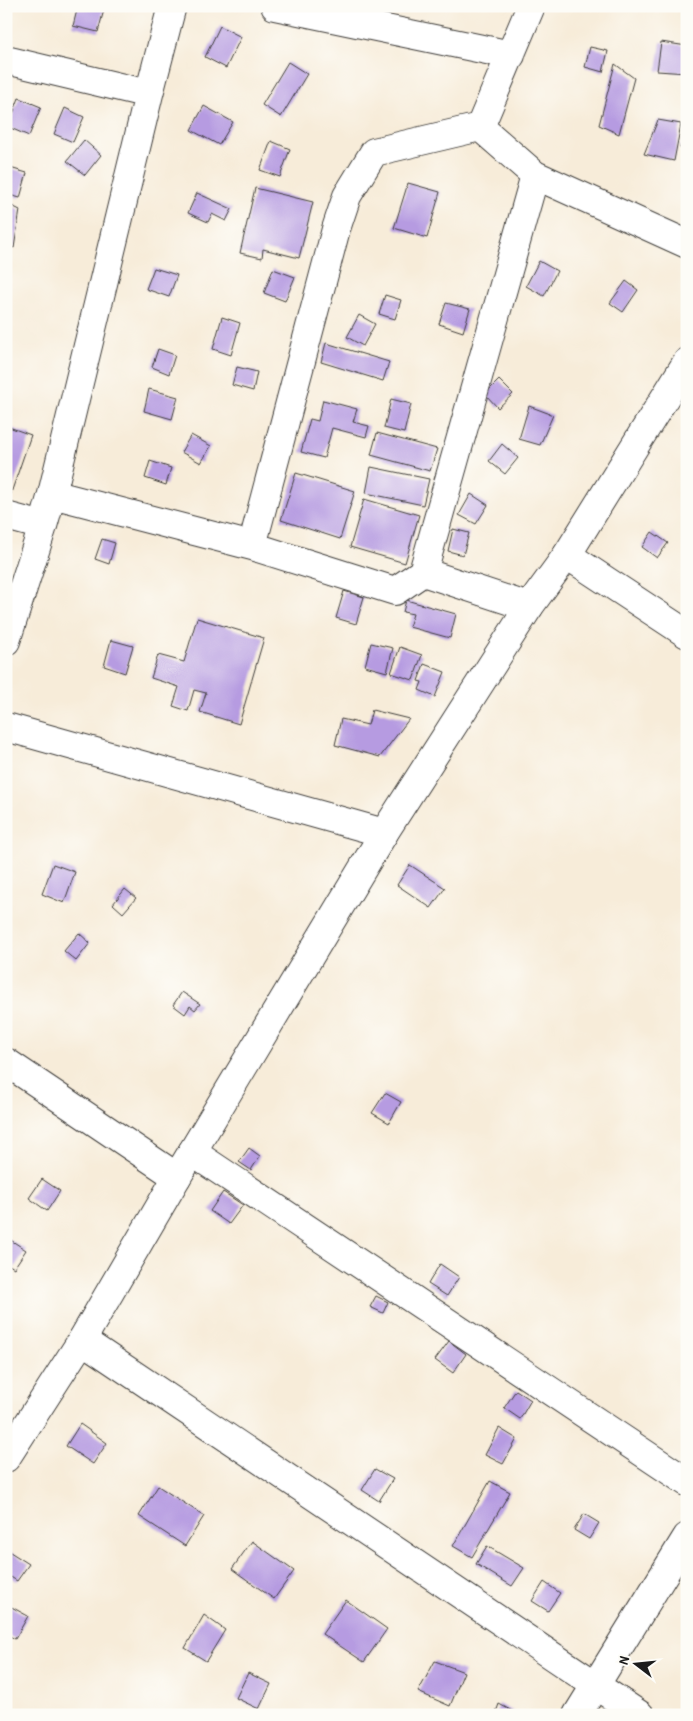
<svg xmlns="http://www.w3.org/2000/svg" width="693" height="1721" font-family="'Patrick Hand',sans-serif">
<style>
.building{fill:#b69be1}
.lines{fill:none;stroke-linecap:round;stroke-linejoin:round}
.minor-casing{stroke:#3d3b38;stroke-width:30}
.tertiary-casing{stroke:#3d3b38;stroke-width:30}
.minor{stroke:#fff;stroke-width:28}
.tertiary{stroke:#fff;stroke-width:28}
</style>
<rect width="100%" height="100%" fill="#fdfcf7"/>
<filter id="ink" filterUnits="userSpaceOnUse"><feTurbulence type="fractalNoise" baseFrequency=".02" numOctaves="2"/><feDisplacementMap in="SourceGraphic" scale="10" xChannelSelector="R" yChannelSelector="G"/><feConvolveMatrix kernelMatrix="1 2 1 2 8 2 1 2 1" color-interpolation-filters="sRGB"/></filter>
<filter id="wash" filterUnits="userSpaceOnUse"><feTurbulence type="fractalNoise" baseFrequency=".0096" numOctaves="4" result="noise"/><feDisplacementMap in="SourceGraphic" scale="20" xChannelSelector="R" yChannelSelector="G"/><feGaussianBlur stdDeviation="1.12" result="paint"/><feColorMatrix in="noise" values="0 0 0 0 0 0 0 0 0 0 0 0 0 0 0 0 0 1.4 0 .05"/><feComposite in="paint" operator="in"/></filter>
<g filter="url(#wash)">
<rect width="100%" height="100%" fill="#f7ecd9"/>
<g id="blocks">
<path class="building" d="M78,6h27l-7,26 -25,-6z
M220,26l21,11 -15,31 -21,-11z
M661,42l26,4v27l-30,-2z
M590,47l18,4 -5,21 -18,-5z
M288,62l19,12 -26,43 -19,-12z
M615,64l19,14 -15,56 -20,-9z
M19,98l22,9 -12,29 -21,-9z
M204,106l29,16 -14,23 -28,-15z
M65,108l19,9 -11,25 -19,-8z
M658,120l23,4 -7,37 -30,-7z
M687,131v22l-7,-5z
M84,140l17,15 -16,20 -18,-14z
M271,141l19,8 -10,28 -20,-7z
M10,168l17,5 -7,25 -14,-4v-15z
M408,183l32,9 -13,46 -33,-10z
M255,188l58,14 -14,56 -36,-9 -1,9 -22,-5z
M197,193l35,16 -6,12 -14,-7 -4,8 -20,-9z
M6,203l14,7 -6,38 -8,-4z
M539,261l18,10 -13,25 -18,-10z
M154,268l23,7 -8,22 -23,-8z
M273,269l22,8 -10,24 -21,-8z
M626,281l12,9 -15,22 -13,-9z
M385,295l16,5 -6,19 -16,-5z
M446,303l24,6 -7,23 -24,-8z
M359,315l16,9 -12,22 -16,-9z
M222,317l18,6 -9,32 -18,-6z
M326,343l63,19 -6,19 -62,-19z
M158,349l17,6 -6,19 -17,-7z
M237,367l20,5 -4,19 -21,-6z
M499,380l14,14 -15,14 -13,-14z
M149,389l29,8 -6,22 -28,-8z
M391,399l20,5 -7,29 -20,-5z
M323,400l34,9 -4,13 16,4 -3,11 -34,-9 -8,30 -23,-6 9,-33 8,2z
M529,406l24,9 -13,30 -21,-6z
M6,426l25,9 -21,61 -4,-1z
M377,433l60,16 -7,22 -59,-16z
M191,435l20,11 -10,17 -20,-11z
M502,444l16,14 -13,16 -16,-13z
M150,461l21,7 -5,17 -21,-7z
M371,467l58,12 -6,26 -57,-12z
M296,473l59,18 -15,48 -59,-19z
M471,494l17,11 -12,19 -17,-9z
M364,499l55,16 -14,48 -55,-16z
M453,529l16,4 -6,22 -15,-4z
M652,532l16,11 -11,15 -15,-11z
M102,539l13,4 -6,21 -14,-5z
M344,591l20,6 -8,27 -20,-6z
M406,600l50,14 -6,24 -41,-11 4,-13 -10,-2z
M197,618l67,20 -25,86 -39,-12 6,-19 -12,-3 -6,21 -15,-5 6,-19 -28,-9 7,-23 26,7z
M111,640l22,6 -8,27 -21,-7z
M371,643l22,5 -6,24 -22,-6z
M400,647l22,8 -9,25 -22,-7z
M424,664l21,8 -10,25 -16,-7 3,-8 -4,-1z
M372,710l37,9 -29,38 -45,-12 6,-26 27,6z
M53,864l22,8 -11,31 -22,-9z
M410,865l35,23 -14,20 -34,-23z
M125,889l11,9 -13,15 -10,-9z
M79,933l11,10 -14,18 -12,-10z
M182,992l18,12 -5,6 -5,-4 -5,8 -12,-9z
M385,1093l16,9 -12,21 -17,-10z
M249,1148l11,8 -9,14 -12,-8z
M42,1179l18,12 -13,20 -18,-13z
M223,1192l20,13 -14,19 -19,-13z
M6,1237l20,13 -12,18 -8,-5z
M440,1264l19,13 -12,19 -19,-12z
M376,1296l12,6 -5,11 -13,-6z
M449,1341l17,13 -13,19 -18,-13z
M516,1390l15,10 -11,19 -16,-11z
M80,1424l27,19 -14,21 -27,-18z
M499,1428l18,11 -14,25 -18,-9z
M375,1469l18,10 -14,22 -17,-11z
M490,1481l20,11 -38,65 -19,-11z
M158,1486l46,30 -19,30 -46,-30z
M584,1514l15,9 -10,16 -15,-9z
M252,1541l42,30 -20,28 -42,-30z
M487,1546l37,22 -12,18 -36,-22z
M7,1550l22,14 -12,17 -11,-7z
M544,1582l16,11 -12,18 -16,-10z
M346,1600l41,29 -23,33 -42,-28z
M6,1604l22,12 -13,23 -9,-5z
M204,1615l21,15 -19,31 -21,-13z
M435,1661l29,11 -14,34 -32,-14z
M248,1673l23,11 -12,25 -23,-11z
M499,1704l17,9v2h-21z"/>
</g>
</g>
<g filter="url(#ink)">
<use href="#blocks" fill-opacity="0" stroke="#3d3b38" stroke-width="1"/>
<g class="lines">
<defs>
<path id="minor" d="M275,6l236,49
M6,60l143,34
M480,127l51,-121
M52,494l200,52 143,45 28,-19 112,-397 152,69
M6,516l37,10
M252,546l84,-317 11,-33 27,-44 106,-25 55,48
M567,555l120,79
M423,572l106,35
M6,641l37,-115 9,-32 97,-400 23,-88
M6,727l378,106
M6,1062l171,115
M192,1152l495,330
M82,1340l558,375
M577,1715l110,-178"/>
<path id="tertiary" d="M6,1458l76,-118 95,-163 207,-344 145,-226 38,-52 120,-193"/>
</defs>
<use href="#minor" class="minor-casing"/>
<use href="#tertiary" class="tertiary-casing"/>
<use href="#minor" class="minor"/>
<use href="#tertiary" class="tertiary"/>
</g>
</g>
<rect width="693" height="1721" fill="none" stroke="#fdfcf7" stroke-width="25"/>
<g transform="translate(636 1664) rotate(286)" stroke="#fdfcf7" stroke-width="4" paint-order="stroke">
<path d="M0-4L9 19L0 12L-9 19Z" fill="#1c1c1c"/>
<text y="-8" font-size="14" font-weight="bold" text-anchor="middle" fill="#1c1c1c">N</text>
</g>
</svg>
